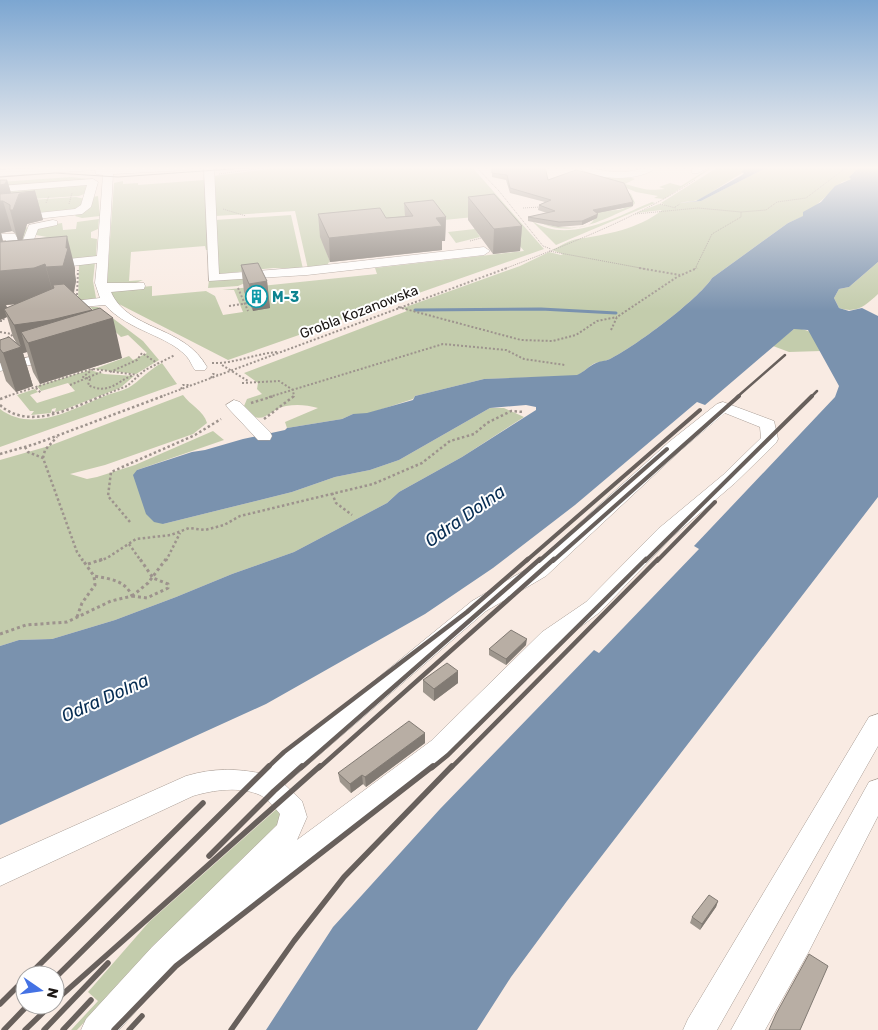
<svg xmlns="http://www.w3.org/2000/svg" width="878" height="1030" font-family="Rubik,sans-serif">
<style>
.green{fill:#c3ccac}
.water{fill:#7a92ae}
.lines{fill:none;stroke-linecap:round;stroke-linejoin:round}
.stream{stroke:#7a92ae;stroke-width:3}
.minor-casing{stroke:#aa9e96;stroke-width:1}
.path-far3{stroke:#9d938d;stroke-width:1;stroke-dasharray:1 1;stroke-linecap:butt}
.path-far2{stroke:#9d938d;stroke-width:2;stroke-dasharray:2 2;stroke-linecap:butt}
.path-far1{stroke:#9d938d;stroke-width:2.5;stroke-dasharray:2.5 2.5;stroke-linecap:butt}
.path{stroke:#9d938d;stroke-width:3;stroke-dasharray:3 3;stroke-linecap:butt}
.minor{fill:#fff;fill-rule:evenodd}
.tram{stroke:#68605c;stroke-width:1}
.rail-far3{stroke:#68605c;stroke-width:2.5}
.rail-far2{stroke:#68605c;stroke-width:4}
.rail-far1{stroke:#68605c;stroke-width:4.5}
.rail{stroke:#68605c;stroke-width:5.5}
.wall{fill:#9e968d;fill-rule:evenodd}
.shaded-wall{fill:#817a73}
.building{fill:#b8aea4;stroke:#817a73}
.labels{text-anchor:middle;dominant-baseline:central;stroke-width:4;stroke-linejoin:round;paint-order:stroke}
.far-culture-label{font-size:14px;font-weight:bold;fill:#0d838f;stroke:#fff;text-anchor:start}
.far-street-label{font-size:14px;fill:#1c1715;stroke:#fff}
.water-label{font-size:18px;font-style:italic;fill:#072d53;stroke:#fff}
</style>
<rect width="100%" height="100%" fill="#f9ebe3"/>
<path class="green" d="M283,167h189l72,82 -316,111 -113,-58 -6,-12 43,-4v10l54,-5 9,5 8,19 20,-3 -9,-22h-12l155,-16 -2,-6 149,-17 -30,-36 -120,12 -53,10 9,25 -2,1 1,4 -21,2 -13,-58 -80,5 -2,-40z
M711,167h2l-49,32 -10,-1 4,-2 -22,-4 -36,-15 32,1 3,1 -10,5c19,5 22,7 40,5l-6,-2 11,-4 11,3z
M718,167h38c-15,4 -41,25 -58,33 -6,2 -13,1 -18,3l21,-2 67,-34h91l-9,9 1,3 -9,3 -38,34 -16,7 -76,55c-14,22 -78,69 -102,81 -4,2 -10,3 -15,4 -6,3 -11,9 -19,13l-92,3 -69,17 -2,3 -46,15h-14l-11,5 -55,9 -2,-6 33,-14c-11,-3 -21,-4 -32,-2 -18,3 -25,25 -42,0l3,-7 15,-5 -5,-5 1,-6 -14,-10 163,-62 -4,-3 117,-42 29,-14 12,3 2,-1 -11,-4c7,-3 17,-10 25,-11 28,-4 62,-10 85,-29l-26,3 23,-9 6,1 -4,-2z
M71,177l19,2 -90,9v-6z
M204,180l6,70h-4l-1,-4 -74,6 -2,29 14,-1 -12,5 -24,-2 7,-100 9,-2v3l15,-1v2z
M612,184l19,10 4,9 -3,4c-28,12 -60,31 -91,16 12,4 44,9 52,-2 3,-4 3,-7 6,-10l20,-1 12,-4z
M88,185l-4,9 -5,2 -79,5v-12z
M98,196l2,20 -18,2 -7,-2 17,-19z
M76,197l9,2 -3,9 -33,7 -49,-13z
M652,202l3,1 -99,42 -24,-24c36,24 86,-5 120,-19z
M291,215l12,54 -30,-1 -54,6 -4,-54z
M99,219l-1,10 -7,3v6l6,1 -1,19 -84,9 3,-34 11,-6 2,1 5,11 14,-2 -11,-2 -1,-5 7,-4 20,-3 1,7 13,-1 1,-7z
M475,229l5,8 -24,6 -8,-11z
M95,262l-2,19 3,17 -18,3 1,-37z
M878,262v32c-12,11 -21,20 -39,14l-5,-10 5,-9 10,-2z
M237,278l6,1 2,4 -7,3 -30,2 1,-8z
M90,307h8l45,34 16,19 -23,14 -42,-5 35,-13 4,4 14,-7 -19,-18 -7,2z
M799,328l12,4 10,19 -32,1 -16,-6 21,-17z
M162,363l15,21 -177,63v-38c32,24 71,1 102,-12 9,-4 18,-5 26,-9 12,-7 20,-18 34,-25z
M90,370l14,4 30,2 -14,12 -57,22 -8,2 1,-4 -4,1 -1,4 -20,2 3,-4h-4l-13,-16 18,-6 3,3 -8,3 7,8 38,-12 -7,-8 -27,8 -4,-5z
M183,395c7,10 21,16 24,28l-14,11 -88,31 -35,9 17,5 10,-2 38,-12 78,-34 11,9 -87,30 26,54 129,-32 43,-15 35,-7 29,-10 91,-52h14l20,9 -62,40 -63,35 -12,11 -93,49 -62,22 -56,23 -61,23 -63,19 -33,1 -19,6v-186l49,-14z
M279,807l4,17 -148,143 -58,63h-6l27,-29 -10,-9 61,-70z"/>
<path class="water" d="M756,167h12l-67,34 -22,2 17,-2 46,-26 2,-2 -3,-1 4,-3z
M859,167h19v95l-29,25 -10,2 -5,9 5,10 10,3 13,-3 16,8v181l-311,404 -56,76 -34,53h-211l67,-103 107,-118 154,-159 5,3 100,-104 -5,-3 141,-149 4,-11 -31,-56 -14,-1 -89,76 -8,-3 -122,103 -82,63 -68,46 -159,90 -266,121v-179l19,-6 33,-1 63,-19 61,-23 56,-23 62,-22 93,-49 12,-11 63,-35 74,-47v-3l-10,-2 -36,3 -91,52 -29,10 -35,7 -43,15 -129,32 -9,-2 -8,-8 -13,-39 4,-5 55,-18 13,-2 38,-11 42,-9 2,-2 55,-9 11,-5 14,-1 46,-13 2,-4 69,-17 93,-4c7,-3 12,-9 19,-12 4,-2 10,-2 14,-4 24,-12 88,-59 102,-81l76,-55 15,-7v-4l18,-10 14,-16 16,-7 -2,-2z"/>
<g class="lines">
<path class="stream" d="M415,310l126,-1 75,4"/>
<defs>
<path id="minor" d="M55,167h137l-5,3 -74,4 -6,109h37l1,3 -1,3 -33,3c17,39 73,33 96,75l-2,3h-10c-3,-4 -5,-10 -8,-13 -19,-22 -57,-25 -82,-52l-48,4 -2,-3 2,-3 43,-5 -5,-15 2,-20 -83,10 -14,-1v-14l6,-18h-6v-6h15l3,5 -8,26 87,-9 6,-81 -7,-1 -1,-4 -95,6v-6z
M204,167h10l5,107 88,-7 177,-20 6,4 -6,4 -177,20 -98,6z
M578,167c14,0 26,5 40,5 13,1 25,-5 39,-5 -16,15 -63,14 -79,0z
M696,167h13l-11,6h-6v-4z
M93,179l5,3 -7,25 -9,7 -82,9v-6l75,-8 6,-4 6,-20 -87,7v-6z
M53,220l4,1v4l-19,4 -5,13h-8l-2,-2 6,-15z
M55,352l7,4 -2,3 -60,12v-8z
M234,400l6,2 30,30 2,4 -2,4h-12l-30,-32 -2,-3z
M723,402l51,19 4,18 -2,4 -41,40 -63,54 -72,75 -42,32 -109,111 -275,214 -55,61h-38l5,-11 66,-72 125,-122 3,-11c-5,-6 -13,-16 -20,-19 -20,-9 -47,-5 -67,1l-193,90v-27l186,-83c27,-8 50,-8 78,-2l7,-9 201,-164 60,-35 137,-124 48,-38zM725,413l35,14 1,11 -38,37 -65,54 -72,73 -44,30 -111,109 -134,99 10,-23 -5,-16 -17,-16 4,-4 197,-170 60,-35 135,-126z
M878,714v32l-161,284h-34l5,-11 181,-302z
M878,779v37l-70,137 -43,77h-34l138,-248z"/>
</defs>
<use href="#minor" class="minor-casing"/>
<path class="path-far3" d="M476,167l23,24 44,55 8,3
M268,168l9,-1
M219,174l51,-7
M46,203l3,-7
M69,204l3,-11
M660,204l16,4
M675,207l5,-3
M523,208l17,-1
M223,209l23,7
M635,214l63,-6 43,4 25,-2 11,-8 29,-4 41,-31
M470,241l11,-3
M549,251l97,18
M504,269c65,-25 133,-51 191,-89
M695,269l17,-35 29,-17v-5"/>
<path class="path-far2" d="M639,268l41,7
M238,288l10,23
M77,295l1,-25
M229,306l20,-3
M398,307l123,33 32,1 23,-6 21,-14 20,-4
M0,321h3l2,-6
M611,330l6,-13 60,-40 20,-9
M0,332l12,2
M4,340l10,-6
M212,363c23,1 44,-10 67,-11
M222,365l26,16
M93,369l-10,8 7,2 -2,6c21,10 28,-3 45,-10
M93,369l45,6
M110,372l27,-12 5,-7 15,10
M211,378l2,-4 5,1
M242,383l37,-2 14,9 1,7
M70,385l31,-13
M36,388l5,5
M181,389l2,-4h8
M5,397l86,-28
M99,397l28,-11 18,-16 30,-15
M160,397l347,-129
M269,397l174,-53 63,6 18,9 41,6"/>
<path class="path-far1" d="M0,399l9,-3
M251,403l23,-7
M0,405c29,26 71,3 102,-9
M53,414l1,-5
M264,419l30,-23
M25,447l3,5 15,6 34,94 6,9
M0,454l35,-10 128,-48
M43,458l2,-8 12,-13
M332,493l4,10 16,12
M130,522l-22,-26 3,-24 84,-37 26,-16
M129,544l12,17
M99,561l8,-3 29,-19 35,-4 18,-7 16,2 19,-5 16,-9 133,-32 49,-21 28,-22 24,-7 13,-11 24,-12 13,1
M166,561l14,-28"/>
<path class="path" d="M88,564l15,-5
M132,596l15,2 21,-10v-4l-15,-6 -13,-19
M132,596l16,-13 18,-24
M77,617l5,-14 13,-18 -1,-9 -12,-17
M0,634l26,-9 41,-3 44,-21 21,-5c-7,-16 -22,-17 -38,-20"/>
<use href="#minor" class="minor"/>
<path class="tram" d="M0,177l55,-4 63,4 141,-10"/>
<path class="rail-far3" d="M737,397l48,-42
M811,397l6,-6"/>
<path class="rail-far2" d="M526,561l174,-151
M539,561l128,-112
M553,561l186,-165
M645,561l167,-165
M657,561l58,-59"/>
<path class="rail-far1" d="M267,768l17,-16 183,-140 61,-53
M301,768l239,-209
M319,768l235,-209
M432,768l16,-13 198,-196
M451,768l207,-209"/>
<path class="rail" d="M209,856l65,-65 28,-25
M29,975l174,-172
M55,978l214,-212
M55,1001l265,-235
M0,1004l25,-25
M4,1030l24,-25
M25,1030l26,-25
M44,1030l64,-67
M63,1030l28,-30
M114,1030l62,-64 257,-200
M129,1030l13,-14
M231,1030l63,-89 50,-64 108,-111"/>
</g>
<path class="wall" d="M492,167l141,35v4l-36,7v5l-15,7 -24,2 -30,-6v-4l19,-4 -9,-3 1,-5 6,-3 -35,-9 -4,-13 -14,-3z
M0,180h7l4,13 24,-2 8,29 -16,4 -5,16 53,28v6l1,7 -2,12 48,65 -82,26 -7,-12 -6,-20 -4,1 10,33 -17,6 -10,-11 -6,-19v-22l17,4 -4,-7 -6,-20 -7,3zM12,231l4,3 2,6 -15,1 -2,-8zM17,304l-10,4 -1,-3z
M468,197l54,29 -2,25 -27,3 -25,-34z
M404,203l42,14 -1,24h-3v9l-112,12 -10,-25 -2,-23 68,4 19,-2z
M241,265l26,16 3,27 -17,3 -9,-19z
M526,645l-20,20 -17,-10v-6z
M458,671v12l-24,18 -11,-9v-12z
M425,733v10l-59,44 -3,-3 -12,9 -11,-11 -2,-9z
M718,901l-2,6 -16,23 -10,-7 2,-6z"/>
<path class="shaded-wall" d="M7,180l8,26 4,-12 16,-3 8,29 -16,4 -5,17h-4l-8,-31v-5l-7,-4 9,30 -11,2 2,9 -3,1v-58z
M633,202v4l-41,8 1,-4z
M598,214l-1,4 -15,7v-4z
M446,217l-1,24h-3v9l-112,12 -1,-24 107,-20z
M522,226l-2,25 -27,3 1,-25z
M67,236l8,32v6l1,7 -4,18 -18,-11 -1,-3 4,15h-2l-9,-33 20,-19z
M45,264l9,33 -11,4 -37,4 4,11 -6,-7 3,8 -7,3v-49z
M267,281l3,27 -17,3 -4,-27z
M92,310l21,8 9,40 -82,26 -12,-41 -7,-11 6,20 -4,1 10,33 -17,6 -13,-39 18,-6 -7,-22z
M527,639l-1,6 -20,20v-6z
M458,671v12l-24,18v-12z
M425,733v10l-59,44 -1,-10z
M362,775l1,9 -12,9 -1,-9z
M718,901l-2,6 -16,23 2,-6z"/>
<path class="building" d="M492,167h53l3,13 28,-10 12,3 36,10 9,19 -40,8 5,4 -16,7 -23,1 -31,-5 27,-6 -16,-6 12,-5 -41,-12 -3,-13 -15,-2z
M0,180h7l-2,4 -5,1z
M35,191l-16,3 -6,16h-3v-5l-7,-4h-3v-7z
M494,194l28,32 -28,3 -26,-32z
M433,200l13,17 -10,1 6,8 -113,12 -11,-24 62,-6 6,10 27,-2 -9,-13z
M67,236l-1,12h2l-5,18 -17,1 -1,-3 -11,4 -34,3v-29z
M258,263l9,18 -18,3 -8,-19z
M64,284l28,26 -41,10 -37,5 -10,-16 50,-21 -1,-3z
M100,308l13,10 -85,25 -7,-11z
M9,337l12,10 -18,6 -3,-4v-9z
M511,630l16,9 -21,20 -17,-10z
M447,663l11,8 -24,18 -11,-9z
M409,721l16,12 -60,44 -3,-2 -12,9 -12,-11z
M709,895l9,6 -16,23 -10,-7z
M809,954l19,12 -28,64h-31l7,-16z"/>
<linearGradient id="sky" x2="0" y2="1"><stop stop-color="#7ca6d1"/><stop offset="0.54" stop-color="#fcf6f2"/><stop offset="1" stop-color="#fcf6f2" stop-opacity="0"/></linearGradient>
<rect width="878" height="311" fill="url(#sky)"/>
<defs>
<symbol id="building-ring" viewBox="-11 -11 22 22"><circle r="9.5" fill="#fff" stroke="#0f9aa8" stroke-width="1.5"/><path d="M-4-6H4V6H1V3H-1V6H-4ZM-2.5-4.3h1.7v1.8h-1.7ZM.8-4.3h1.7v1.8H.8ZM-2.5-1h1.7V.8h-1.7ZM.8-1h1.7V.8H.8Z" fill="#0f9aa8"/></symbol>
</defs>
<g fill-rule="evenodd">
<use href="#building-ring" x="244" y="284" width="25" height="25"/>
</g>
<g class="labels">
<g class="far-culture-label">
<text x="272" y="297">M-3</text>
</g>
<g class="far-street-label">
<text transform="translate(359 312) rotate(-21)">Grobla Kozanowska</text>
</g>
<g class="water-label">
<text transform="translate(465 516) rotate(-35)">Odra Dolna</text>
<text transform="translate(105 698) rotate(-24)">Odra Dolna</text>
</g>
</g>
<g transform="translate(40 990) rotate(103)"><circle r="24" fill="#ffffff" stroke="#a4a2a1"/>
<path d="M0-4L9 19L0 12L-9 19Z" fill="#4472e4"/>
<text y="-8" font-size="14" font-weight="bold" text-anchor="middle" fill="#1c1715">N</text>
</g>
</svg>
